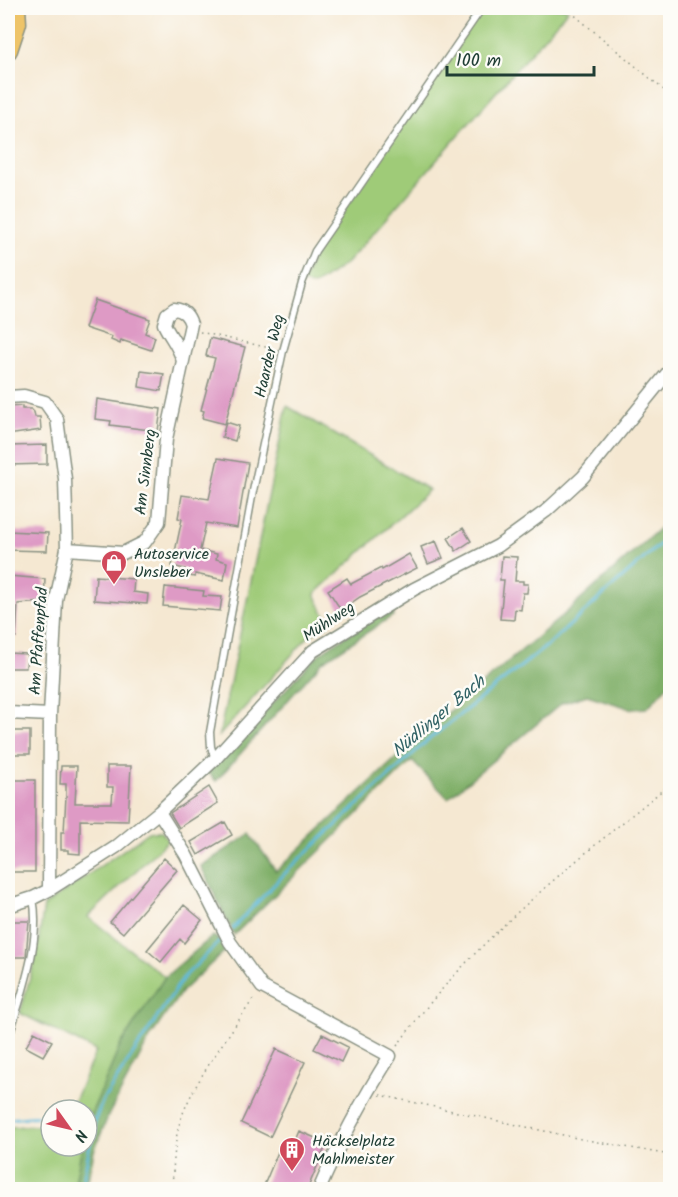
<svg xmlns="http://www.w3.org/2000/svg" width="678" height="1197" font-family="Kalam,sans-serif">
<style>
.green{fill:#9fcb78;stroke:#5f8456;stroke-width:1.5}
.forest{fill:#7faf68;stroke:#4f764e;stroke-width:1.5}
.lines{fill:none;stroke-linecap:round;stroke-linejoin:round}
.stream{stroke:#5ab7d8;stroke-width:3}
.building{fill:#de9ac5}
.lane-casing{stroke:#8a9283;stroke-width:9}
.street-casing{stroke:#8a9283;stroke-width:15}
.primary-casing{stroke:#8a9283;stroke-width:21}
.path{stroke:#8a9283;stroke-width:1.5;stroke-dasharray:1.5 4.5;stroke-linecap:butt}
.lane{stroke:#fff;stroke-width:6}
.street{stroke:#fff;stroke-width:12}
.primary{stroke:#eec469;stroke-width:18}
.labels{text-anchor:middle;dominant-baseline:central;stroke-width:5;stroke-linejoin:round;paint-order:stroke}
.street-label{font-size:16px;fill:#1f3d34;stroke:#fdfcf7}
.poi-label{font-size:16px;fill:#1f3d34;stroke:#fdfcf7;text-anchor:start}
.water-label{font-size:18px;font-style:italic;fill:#316265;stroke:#fdfcf7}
</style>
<rect width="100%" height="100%" fill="#fdfcf7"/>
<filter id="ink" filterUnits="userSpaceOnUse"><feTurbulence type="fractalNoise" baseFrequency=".0167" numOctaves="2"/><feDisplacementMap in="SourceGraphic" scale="12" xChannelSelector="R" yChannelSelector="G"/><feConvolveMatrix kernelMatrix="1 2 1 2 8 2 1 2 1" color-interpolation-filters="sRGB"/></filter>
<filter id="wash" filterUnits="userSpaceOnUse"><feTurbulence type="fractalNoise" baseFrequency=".008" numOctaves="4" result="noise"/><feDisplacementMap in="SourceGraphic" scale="24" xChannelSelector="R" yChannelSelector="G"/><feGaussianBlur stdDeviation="1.35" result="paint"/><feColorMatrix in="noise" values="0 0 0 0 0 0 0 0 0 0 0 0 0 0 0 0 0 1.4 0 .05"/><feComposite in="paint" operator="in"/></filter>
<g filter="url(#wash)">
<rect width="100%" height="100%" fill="#f5e8d2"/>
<path class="green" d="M482,8h83l3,2 -221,253 -33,23 -11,-3 12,-32z
M287,406l142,84 -114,104 14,30 -21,13 -89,99z
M149,832h13l6,8 -80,77 77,60 -44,67 -34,80v-14h-17l26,-59 -76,-38 16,-57 8,-50z
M51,1125v21h31l-8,43 -66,1v-63z"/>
<path class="forest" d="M670,519v164l-23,25 -15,1 -45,-14 -25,8 -114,95 -36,-37 -178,174 -33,-69 49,-32 26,37 135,-127 156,-132z
M389,608l5,7 -71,46 -107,120 -8,-9 112,-119z
M213,936l8,5 6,8 -45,42 -31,45 -42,78 -15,37 -8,38h-12l8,-43h5v-22l34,-80 44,-67z"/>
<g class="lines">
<path class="stream" d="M233,928l57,-60 138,-128 121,-96 121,-109
M87,1117l8,3
M8,1119l43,-4
M81,1190l14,-70 8,-20 80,-122 37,-37"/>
</g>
<g id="blocks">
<path class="building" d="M95,300l55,19 -5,14 10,4 -4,13 -30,-10 -1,4 -9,-4 1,-3 -27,-9z
M210,338l35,9 -20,77 -23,-6 2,-7 -3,-1 14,-52 -9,-2z
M141,371l23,3 -3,17 -22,-4z
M97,399l64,10 -3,22 -48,-6 1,-4 -16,-2z
M22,406v3h9l3,3 1,5h5l1,13 -33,5v-28z
M226,422l13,4 -4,15 -13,-4z
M47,445v19l-39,1v-19z
M218,458l30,5 -11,65 -31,-5 -6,27 17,4 -1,5 11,3 -3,18 -29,-6v3l-11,-2 1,-6 -13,-3 10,-47 -4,-1 4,-23 27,4z
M463,528l8,13 -15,10 -8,-13z
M8,531l40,2 -1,18 -39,-1z
M436,541l7,17 -15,6 -7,-17z
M409,554l8,14 -57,29 -19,13 -13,-20 19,-12 4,6 30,-16 1,2z
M502,556l15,1 -2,24h8v3h5l-1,9h-4l-2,17 -6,-1 -1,11 -14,-1 4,-39h-4z
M8,576l37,3 -1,23 -26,2 -2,33 -8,-1z
M96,576l38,3 -1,13 15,2 -1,10 -53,-4z
M165,587l39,4 -1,5 19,1 -2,14 -57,-5z
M8,653l19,1 -1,14h-16v-7h-2z
M8,731h22v23h-22z
M61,766h16l-2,37h37l1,-16h-6v-21h24l-3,55 -48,-1v34l-12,-1v-3h-7v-18h3l2,-36v-12h-6z
M8,780h27v92h-27z
M209,787l9,16 -39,25 -9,-15z
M225,822l7,13 -34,20 -7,-13z
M164,858l13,12 -54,63 -13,-11z
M184,905l18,15 -18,23 -4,-4 -19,23 -14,-12z
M8,921h21l-3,36h-18z
M34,1032l18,9 -9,15 -17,-9z
M322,1034l26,13 -7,15 -27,-13z
M276,1049l29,13 -35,75 -29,-14z
M299,1131l28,12 -20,47h-45l16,-38 10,5z"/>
</g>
</g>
<g filter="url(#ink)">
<use href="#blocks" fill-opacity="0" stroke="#8a9283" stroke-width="1.5"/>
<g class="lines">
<defs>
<path id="lane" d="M215,759l-4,-12 -1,-15 43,-241 30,-140 19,-68 13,-32 167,-243
M8,1041c12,-45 34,-97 25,-143"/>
<path id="street" d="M8,397l16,-1 21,6 12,17 8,60 2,70 -11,51 -6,115 -1,175
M67,549l56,4 22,-11 14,-20 7,-83 25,-115c-3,-9 -7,-14 -17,-15l-7,5 -3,10c7,15 14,20 19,37
M8,713l42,2
M159,812l27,43 44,87 32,45 128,69c-27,43 -51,87 -71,134
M8,906l25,-8 16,-8 67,-43 43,-35 56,-53 98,-108 101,-62 84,-43 48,-35 37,-34 87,-107"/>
<path id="primary" d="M8,50l9,-27 -1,-15"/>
</defs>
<use href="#lane" class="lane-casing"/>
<use href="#street" class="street-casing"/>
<use href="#primary" class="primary-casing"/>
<path class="path" d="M566,8l104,87
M200,332l74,17
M397,1046c74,-104 175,-182 273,-262
M380,1095l201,44 89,16
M172,1190c1,-19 2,-38 5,-56 8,-44 54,-100 78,-138"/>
<use href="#lane" class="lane"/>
<use href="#street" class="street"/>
<use href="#primary" class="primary"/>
</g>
</g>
<defs>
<symbol id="shop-pin" viewBox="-11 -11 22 30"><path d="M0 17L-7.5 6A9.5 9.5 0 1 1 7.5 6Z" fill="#d1495b" stroke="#fdfcf7"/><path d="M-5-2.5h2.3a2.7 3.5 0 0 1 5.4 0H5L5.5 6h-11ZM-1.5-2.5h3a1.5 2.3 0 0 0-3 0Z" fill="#fff"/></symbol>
<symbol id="building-pin" viewBox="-11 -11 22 30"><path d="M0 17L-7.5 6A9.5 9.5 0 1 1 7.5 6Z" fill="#d1495b" stroke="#fdfcf7"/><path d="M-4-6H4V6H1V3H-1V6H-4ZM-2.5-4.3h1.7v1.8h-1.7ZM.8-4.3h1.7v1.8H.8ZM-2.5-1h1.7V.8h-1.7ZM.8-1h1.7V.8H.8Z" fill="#fff"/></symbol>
</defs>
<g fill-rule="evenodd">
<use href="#shop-pin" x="99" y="548" width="30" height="40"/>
<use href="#building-pin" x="277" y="1135" width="30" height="40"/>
</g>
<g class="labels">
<g class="street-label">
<text transform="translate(270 356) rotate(-77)">Haarder Weg</text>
<text transform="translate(146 472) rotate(-83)">Am Sinnberg</text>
<text transform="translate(329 622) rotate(-34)">Mühlweg</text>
<text transform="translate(39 641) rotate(-86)">Am Pfaffenpfad</text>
</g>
<g class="poi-label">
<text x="134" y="554">Autoservice<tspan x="134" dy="18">Unsleber</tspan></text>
<text x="312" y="1141">Häckselplatz<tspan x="312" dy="18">Mahlmeister</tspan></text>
</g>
<g class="water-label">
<text transform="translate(439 717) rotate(-40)">Nüdlinger Bach</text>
</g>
</g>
<rect width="678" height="1197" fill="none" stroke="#fdfcf7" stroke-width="30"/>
<g transform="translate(69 1128) rotate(124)"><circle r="28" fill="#fdfcf7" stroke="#a4b0a9" stroke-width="1.5"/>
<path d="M0-4.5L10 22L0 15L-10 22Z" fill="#d1495b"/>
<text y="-9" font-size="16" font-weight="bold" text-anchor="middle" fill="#1f3d34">N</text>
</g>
<path d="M447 66v9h147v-9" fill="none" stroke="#1f3d34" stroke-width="3"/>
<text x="456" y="66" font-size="18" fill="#1f3d34" stroke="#fdfcf7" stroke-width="4.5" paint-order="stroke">100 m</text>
</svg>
